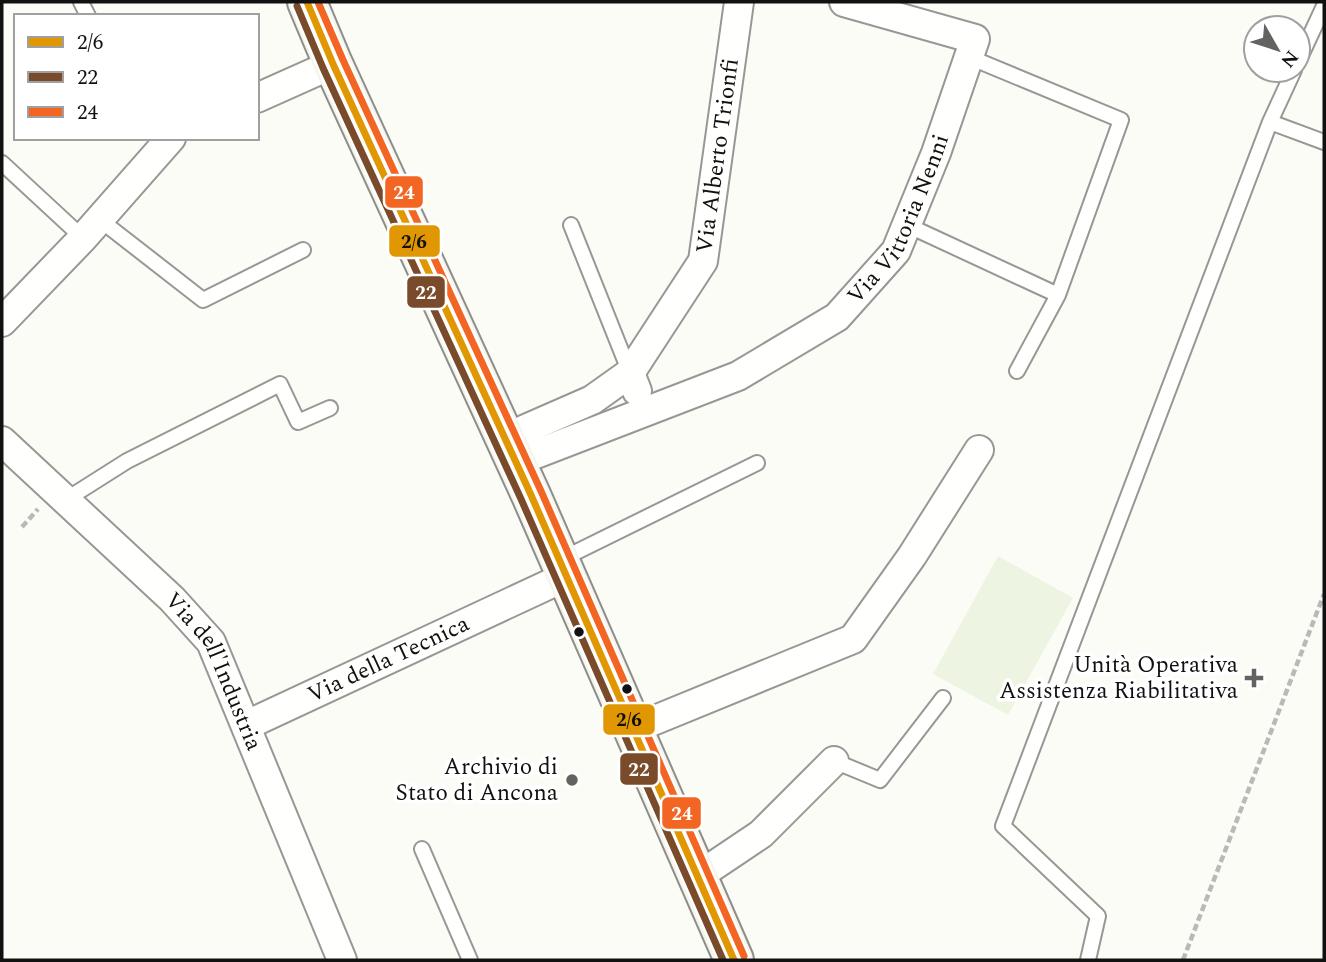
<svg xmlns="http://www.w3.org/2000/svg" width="1326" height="962" font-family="Spectral,serif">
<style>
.pitch{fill:#edf5e2}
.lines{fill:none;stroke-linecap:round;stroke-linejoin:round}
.service-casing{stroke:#979795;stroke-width:18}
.minor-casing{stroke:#979795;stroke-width:32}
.secondary-casing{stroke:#8d8d8b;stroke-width:42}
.path{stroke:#b9b9b8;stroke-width:4.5;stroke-dasharray:7 3.5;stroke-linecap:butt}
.service{stroke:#fffffe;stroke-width:14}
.minor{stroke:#fffffe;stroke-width:28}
.secondary{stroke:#f5f5ec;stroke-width:38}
.bus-1-casing{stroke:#fff;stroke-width:12}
.bus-2-casing{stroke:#fff;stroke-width:12}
.bus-3-casing{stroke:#fff;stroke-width:12}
.bus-1{stroke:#e09702;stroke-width:7}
.bus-2{stroke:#7a4b2a;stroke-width:7}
.bus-3{stroke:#f26522;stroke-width:7}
.bus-dot{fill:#111;stroke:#fff;stroke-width:2.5}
.poi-dot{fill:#636362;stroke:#fff;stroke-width:2.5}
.labels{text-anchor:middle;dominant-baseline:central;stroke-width:7;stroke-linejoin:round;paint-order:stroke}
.street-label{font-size:23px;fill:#111;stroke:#fff}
.poi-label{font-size:23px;fill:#111;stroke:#fff;text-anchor:end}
.line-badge{stroke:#fff;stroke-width:2.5}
.badge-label{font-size:19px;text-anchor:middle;font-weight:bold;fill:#fff}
.pale-badge-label{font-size:19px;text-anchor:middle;font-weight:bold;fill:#111}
</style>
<rect width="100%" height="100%" fill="#fcfcf7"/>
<path class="pitch" d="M998,556l75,42 -65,117 -75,-41z"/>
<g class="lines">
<defs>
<path id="service" d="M81,2l7,14
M1298,62l26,-56
M1270,122l24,-52
M2,163l81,75
M99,219l104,81 100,-50
M571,225l59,148
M907,225l151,70 63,-175 -152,-63
M1017,371l41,-76
M67,499l60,-38 153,-77 18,38 32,-14
M560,560l197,-97
M834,761l46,19 63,-82
M422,849l48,111
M1088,960l10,-44 -95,-90 267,-704 54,20"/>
<g id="minor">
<path d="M257,98l76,-34"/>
<path d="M2,322l81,-84 88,-100"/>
<path id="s1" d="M630,373l73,-112 36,-259"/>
<path d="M505,438l87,-38 38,-27 7,18"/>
<path id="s2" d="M2,441l170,158 39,43 131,318"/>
<path id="s3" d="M515,462l223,-86 99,-59 59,-66 40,-98 39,-114 -131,-37"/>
<path id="s4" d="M247,725l320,-149"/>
<path d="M633,729l220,-90 59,-83 67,-106"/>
<path d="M697,877l64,-43 73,-73"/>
</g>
<path id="secondary" d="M307,2l26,62 198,431 203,465"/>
</defs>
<use href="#service" class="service-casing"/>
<use href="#minor" class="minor-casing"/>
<use href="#secondary" class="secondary-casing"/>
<path class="path" d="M22,527l16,-18
M1183,960l141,-366"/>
<use href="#service" class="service"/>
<use href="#minor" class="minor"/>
<use href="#secondary" class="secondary"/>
<defs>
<path id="bus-1" d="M307,2l26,62 198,431 203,465"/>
<path id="bus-2" d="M297,6l26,62 198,431 202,461"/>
<path id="bus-3" d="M318,2l25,58 198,431 203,465"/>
</defs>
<use href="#bus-1" class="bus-1-casing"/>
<use href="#bus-2" class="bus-2-casing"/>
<use href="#bus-3" class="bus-3-casing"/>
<use href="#bus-1" class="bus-1"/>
<use href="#bus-2" class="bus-2"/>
<use href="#bus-3" class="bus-3"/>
</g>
<g class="bus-dot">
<circle cx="579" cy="632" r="6"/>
<circle cx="627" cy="689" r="6"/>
</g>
<g class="poi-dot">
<path d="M1250.5 667.5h7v7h7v7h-7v7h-7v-7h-7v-7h7z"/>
<circle cx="572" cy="780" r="7"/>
</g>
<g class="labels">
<g class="street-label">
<text stroke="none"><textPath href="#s1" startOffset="240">Via Alberto Trionfi</textPath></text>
<text stroke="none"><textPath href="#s3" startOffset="472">Via Vittoria Nenni</textPath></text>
<text stroke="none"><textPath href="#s4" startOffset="156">Via della Tecnica</textPath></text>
<text stroke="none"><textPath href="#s2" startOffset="317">Via dell'Industria</textPath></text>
</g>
<g class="poi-label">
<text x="1238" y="665">Unità Operativa<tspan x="1238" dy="26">Assistenza Riabilitativa</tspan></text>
<text x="558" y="767">Archivio di<tspan x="558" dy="26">Stato di Ancona</tspan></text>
</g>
</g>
<g class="line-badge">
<rect x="384" y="175" width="40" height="34" rx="7" fill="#f26522"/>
<rect x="388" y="224" width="53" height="34" rx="7" fill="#e09702"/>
<rect x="406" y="275" width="40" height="34" rx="7" fill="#7a4b2a"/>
<rect x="602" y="703" width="54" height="33" rx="7" fill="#e09702"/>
<rect x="619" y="752" width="40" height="34" rx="7" fill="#7a4b2a"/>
<rect x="661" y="796" width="41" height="34" rx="7" fill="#f26522"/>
</g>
<g class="badge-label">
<text x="404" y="199">24</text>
<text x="426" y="299">22</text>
<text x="639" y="776">22</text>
<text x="682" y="820">24</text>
</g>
<g class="pale-badge-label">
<text x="414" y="248">2/6</text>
<text x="629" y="726">2/6</text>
</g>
<rect width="1326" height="962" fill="none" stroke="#111111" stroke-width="7"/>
<rect x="14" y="14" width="245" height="126" fill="#ffffff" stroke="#a0a0a0" stroke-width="2"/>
<rect x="28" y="37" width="35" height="10" fill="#e09702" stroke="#a0a0a0" stroke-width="2"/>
<text x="77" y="49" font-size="21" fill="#111111">2/6</text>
<rect x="28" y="72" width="35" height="10" fill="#7a4b2a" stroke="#a0a0a0" stroke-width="2"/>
<text x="77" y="84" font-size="21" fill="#111111">22</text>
<rect x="28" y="107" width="35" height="10" fill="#f26522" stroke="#a0a0a0" stroke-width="2"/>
<text x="77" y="119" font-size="21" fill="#111111">24</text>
<g transform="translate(1277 49) rotate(129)"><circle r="33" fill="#ffffff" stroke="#a0a0a0" stroke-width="2"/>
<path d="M0-5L12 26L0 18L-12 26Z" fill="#636362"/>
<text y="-10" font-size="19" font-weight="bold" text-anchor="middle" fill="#111111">N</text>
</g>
</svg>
